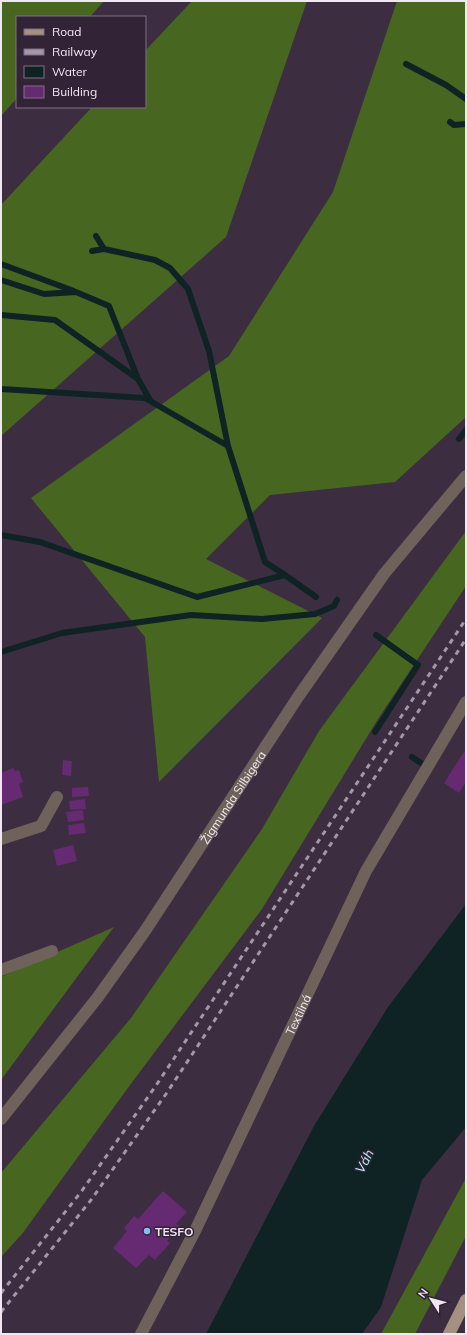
<svg xmlns="http://www.w3.org/2000/svg" width="467" height="1335" font-family="Mulish,sans-serif">
<style>
.forest{fill:#476721}
.water{fill:#0f2325}
.lines{fill:none;stroke-linecap:round;stroke-linejoin:round}
.stream{stroke:#0f2325;stroke-width:6}
.building{fill:#652a72}
.minor{stroke:#6e625b;stroke-width:12}
.major{stroke:#a69081;stroke-width:12}
.rail{stroke:#a497a7;stroke-width:3;stroke-dasharray:5 5;stroke-linecap:butt}
.poi-dot{fill:#8db9fc;stroke:#332336;stroke-width:1.5}
.labels{text-anchor:middle;dominant-baseline:central;stroke-width:3;stroke-linejoin:round;paint-order:stroke}
.street-label{font-size:12px;fill:#f1e7f3;stroke:#332336}
.poi-label{font-size:12px;font-weight:bold;fill:#f1e7f3;stroke:#332336;text-anchor:start}
.water-label{font-size:13px;font-style:italic;fill:#b1f1f7;stroke:#332336}
</style>
<rect width="100%" height="100%" fill="#3d2d41"/>
<path class="forest" d="M1,1h103l-14,16h-73v81l-16,18z
M192,1h115l-81,236 -225,199v-231l91,-98h53v-56z
M397,1h69v416l-71,65 -125,13 -64,64 116,59 -163,164 -14,-145 -114,-139 198,-142 104,-164z
M466,531v55l-88,133 -116,190 -132,176 -108,149 -21,23v-84l130,-155 131,-189 57,-98z
M114,927l-113,153v-103z
M466,1178v58l-51,98h-34z"/>
<path class="water" d="M466,904v223l-44,53 -41,127 -19,27h-156l108,-208 74,-119z"/>
<g class="lines">
<path class="stream" d="M406,64l40,21 20,14
M450,122l4,3 12,-1
M96,236l8,13
M92,251l12,-2 51,11 15,8 18,21 21,62 19,95
M1,264l73,27
M1,280l43,14 32,-2 33,14 29,73
M1,315l54,5 83,59 12,21
M1,389l144,9 83,48 37,116 20,13
M459,439l7,-9
M1,535l39,7 157,55 88,-22 31,22
M1,652l61,-19 129,-18 71,4 53,-5 19,-8 3,-6
M375,732l43,-67 -42,-30
M412,757l9,6"/>
</g>
<path class="building" d="M466,749v33l-7,11 -15,-10z
M63,760l9,1 -1,15 -9,-1z
M13,768l2,3 4,-1 4,12 -4,2 4,13 -22,8v-32z
M88,787l1,9 -17,1v-9z
M85,799l1,10 -16,1 -1,-9z
M83,810l1,10 -16,2 -2,-10z
M84,823l2,10 -17,2 -1,-10z
M73,845l4,16 -20,5 -4,-16z
M163,1191l24,21 -11,12 4,2 -13,15 3,2 -15,17 -6,-5 -13,13 -23,-20 14,-17 -3,-3 10,-12 4,3z"/>
<g class="lines">
<g class="minor">
<path d="M1,839l40,-13 16,-29"/>
<path d="M1,970l51,-19"/>
<path id="s1" d="M1,1119l97,-122 47,-66 153,-234 86,-123 82,-98"/>
<path id="s2" d="M141,1334l54,-103 171,-360 100,-169"/>
</g>
<path class="major" d="M449,1334l17,-34"/>
<path class="rail" d="M1,1293l80,-101 74,-105 311,-468
M1,1312l90,-112 75,-106 300,-455"/>
</g>
<circle class="poi-dot" cx="147" cy="1231" r="4"/>
<g class="labels">
<g class="street-label">
<text stroke="none"><textPath href="#s1" startOffset="397">Žigmunda Silbigera</textPath></text>
<text stroke="none"><textPath href="#s2" startOffset="356">Textilná</textPath></text>
</g>
<g class="poi-label">
<text x="155" y="1231">TESFO</text>
</g>
<g class="water-label">
<text transform="translate(364 1161) rotate(-62)">Váh</text>
</g>
</g>
<rect width="467" height="1335" fill="none" stroke="#f1e7f3" stroke-width="4"/>
<rect x="16" y="16" width="130" height="92" fill="#332336" stroke="#7f7182"/>
<rect x="24" y="29" width="20" height="6" fill="#a69081" stroke="#7f7182"/>
<text x="52" y="36" font-size="12" fill="#f1e7f3">Road</text>
<rect x="24" y="49" width="20" height="6" fill="#a497a7" stroke="#7f7182"/>
<text x="52" y="56" font-size="12" fill="#f1e7f3">Railway</text>
<rect x="24" y="66" width="20" height="12" fill="#0f2325" stroke="#7f7182"/>
<text x="52" y="76" font-size="12" fill="#f1e7f3">Water</text>
<rect x="24" y="86" width="20" height="12" fill="#652a72" stroke="#7f7182"/>
<text x="52" y="96" font-size="12" fill="#f1e7f3">Building</text>
<g transform="translate(431 1299) rotate(306)" stroke="#332336" stroke-width="3" paint-order="stroke">
<path d="M0-3L7 15L0 10L-7 15Z" fill="#f1e7f3"/>
<text y="-6" font-size="11" font-weight="bold" text-anchor="middle" fill="#f1e7f3">N</text>
</g>
</svg>
